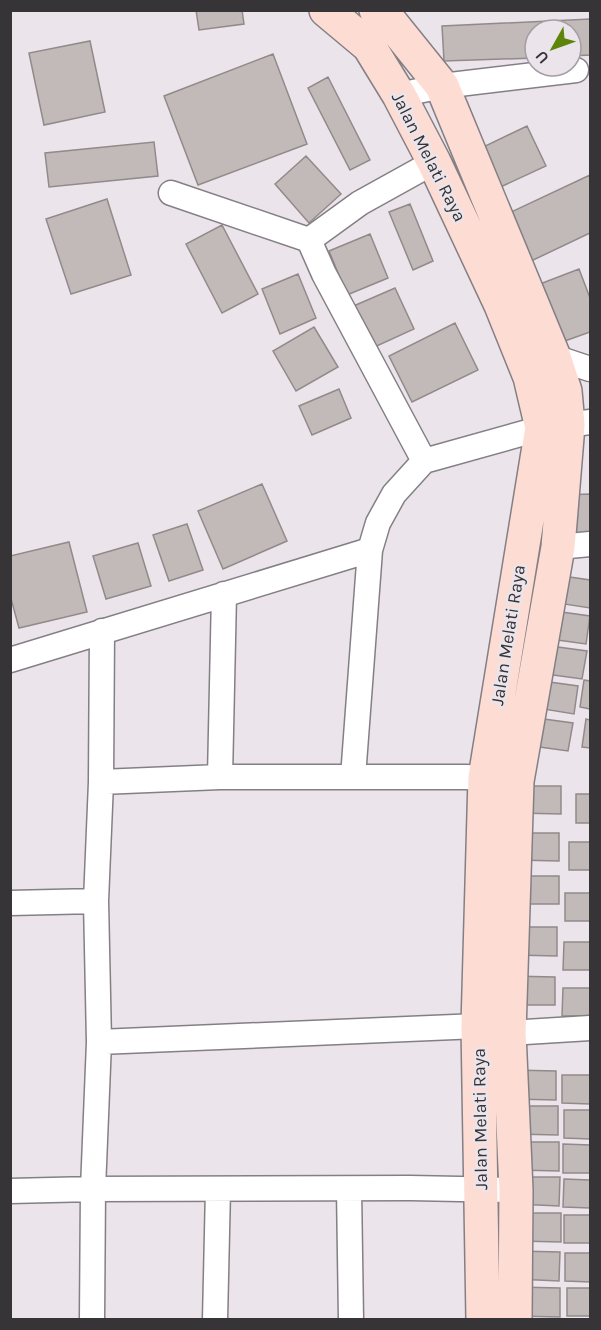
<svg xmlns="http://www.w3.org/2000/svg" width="601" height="1330" font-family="Karla,sans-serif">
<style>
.building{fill:#c2bab9;stroke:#928a8a;stroke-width:1.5}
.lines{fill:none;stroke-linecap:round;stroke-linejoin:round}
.street-casing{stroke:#847f84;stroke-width:27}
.secondary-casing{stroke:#847f84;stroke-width:36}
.street{stroke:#fff;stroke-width:24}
.secondary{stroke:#fddcd3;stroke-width:33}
.labels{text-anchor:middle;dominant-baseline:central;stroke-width:5;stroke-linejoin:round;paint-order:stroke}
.street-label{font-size:18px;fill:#363436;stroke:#ebe5eb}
</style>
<rect width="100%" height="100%" fill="#ebe5eb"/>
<path class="building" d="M196,10h46l2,14 -45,6z
M590,19v36l-19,1v-26h-36v28l-91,3 -2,-35z
M90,41l15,71 -61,13 -15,-72z
M273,54l34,90 -109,41 -34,-89z
M328,77l42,83 -20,10 -42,-82z
M527,126l19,40 -50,23 -19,-39z
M154,142l4,34 -109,11 -4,-34z
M306,156l35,38 -32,29 -34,-39z
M590,175v58l-61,29 -22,-48z
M107,199l24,76 -60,19 -25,-75z
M410,204l23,57 -20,9 -24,-58z
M222,225l36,69 -36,19 -36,-69z
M370,234l18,44 -41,17 -18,-44z
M579,269l11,29v34l-28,10 -22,-58z
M298,274l18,44 -36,16 -18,-45z
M395,288l19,41 -46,21 -19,-42z
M455,323l23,47 -66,32 -23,-46z
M314,327l24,40 -42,24 -23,-40z
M339,389l12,29 -39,17 -13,-29z
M262,484l25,57 -64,28 -25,-58z
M590,494v43l-25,2 -3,-44z
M187,524l16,46 -34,11 -16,-46z
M69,542l18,70 -68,16 -9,-33v-39z
M138,543l13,43 -45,13 -13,-43z
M556,575l34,5v28l-39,-6z
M547,610l43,6 -4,28 -43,-6z
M543,645l44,6 -5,28 -43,-6z
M535,680l43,6 -4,28 -43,-7z
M584,680l6,1v28l-10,-2z
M529,717l44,6 -5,28 -43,-6z
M586,719l4,1v28l-8,-1z
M517,786h44v28l-44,-1z
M576,794h14v29h-14z
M516,833h43v28l-43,-1z
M569,842h21v28h-21z
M515,876h44v28h-43z
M565,893h25v28h-25z
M514,927h43v29l-43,-1z
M564,942h26v28h-27z
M511,976l44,1v28h-43z
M563,988h27v28h-28z
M513,1070l43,1v29l-43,-1z
M562,1075h28v29l-28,-1z
M515,1106h43v29l-43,-1z
M564,1110h26v29l-26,-1z
M515,1142h44v29l-43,-1z
M563,1144l27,1v28h-27z
M517,1177h43l-1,29 -43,-2z
M564,1179l26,1v28l-27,-1z
M518,1213h43v29l-44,-1z
M564,1215h26v28h-26z
M517,1251l43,1 -1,29 -43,-2z
M565,1253h25v29l-25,-1z
M516,1287l44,1v29l-44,-1z
M567,1288h23v28h-23z"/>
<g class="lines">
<defs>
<path id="street" d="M399,95l43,-9 134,-16
M171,193l138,47 15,34 100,187
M309,240l51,-37 74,-41
M554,357l36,12
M558,547l32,-3
M10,660l360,-110 8,-27 16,-29 30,-33 118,-33 48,-6
M220,777l4,-183
M353,777l17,-227
M101,782l119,-5h246l33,2
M96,901l5,-119 1,-151
M10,903l86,-2 3,141 -6,147 -1,131
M509,1033l81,-5
M99,1042l379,-16
M349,1189l2,131
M10,1191l83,-2 317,-1 106,2
M215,1320l3,-131"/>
<path id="secondary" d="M326,10l43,36 30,49 35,67 67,143 29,72 12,51 -57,350 -7,248 5,294
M376,10l12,9 54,67 112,271 11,34 3,34 -10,122 -41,234 -8,252 7,157 -1,130"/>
</defs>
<use href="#street" class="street-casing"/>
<use href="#secondary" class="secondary-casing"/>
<use href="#street" class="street"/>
<use href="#secondary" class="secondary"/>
</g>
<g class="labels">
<g class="street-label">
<text transform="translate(429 157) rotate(63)">Jalan Melati Raya</text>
<text transform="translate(508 635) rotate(-81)">Jalan Melati Raya</text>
<text transform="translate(480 1119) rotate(-91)">Jalan Melati Raya</text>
</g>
</g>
<rect width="601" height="1330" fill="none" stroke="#363436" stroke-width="24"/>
<g transform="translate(553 48) rotate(230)"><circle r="28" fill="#ebe5eb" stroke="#a39ea3" stroke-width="1.5"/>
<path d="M0-4.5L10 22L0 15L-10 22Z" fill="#5e850b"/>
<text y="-9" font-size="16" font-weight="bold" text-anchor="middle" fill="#363436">U</text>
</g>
</svg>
